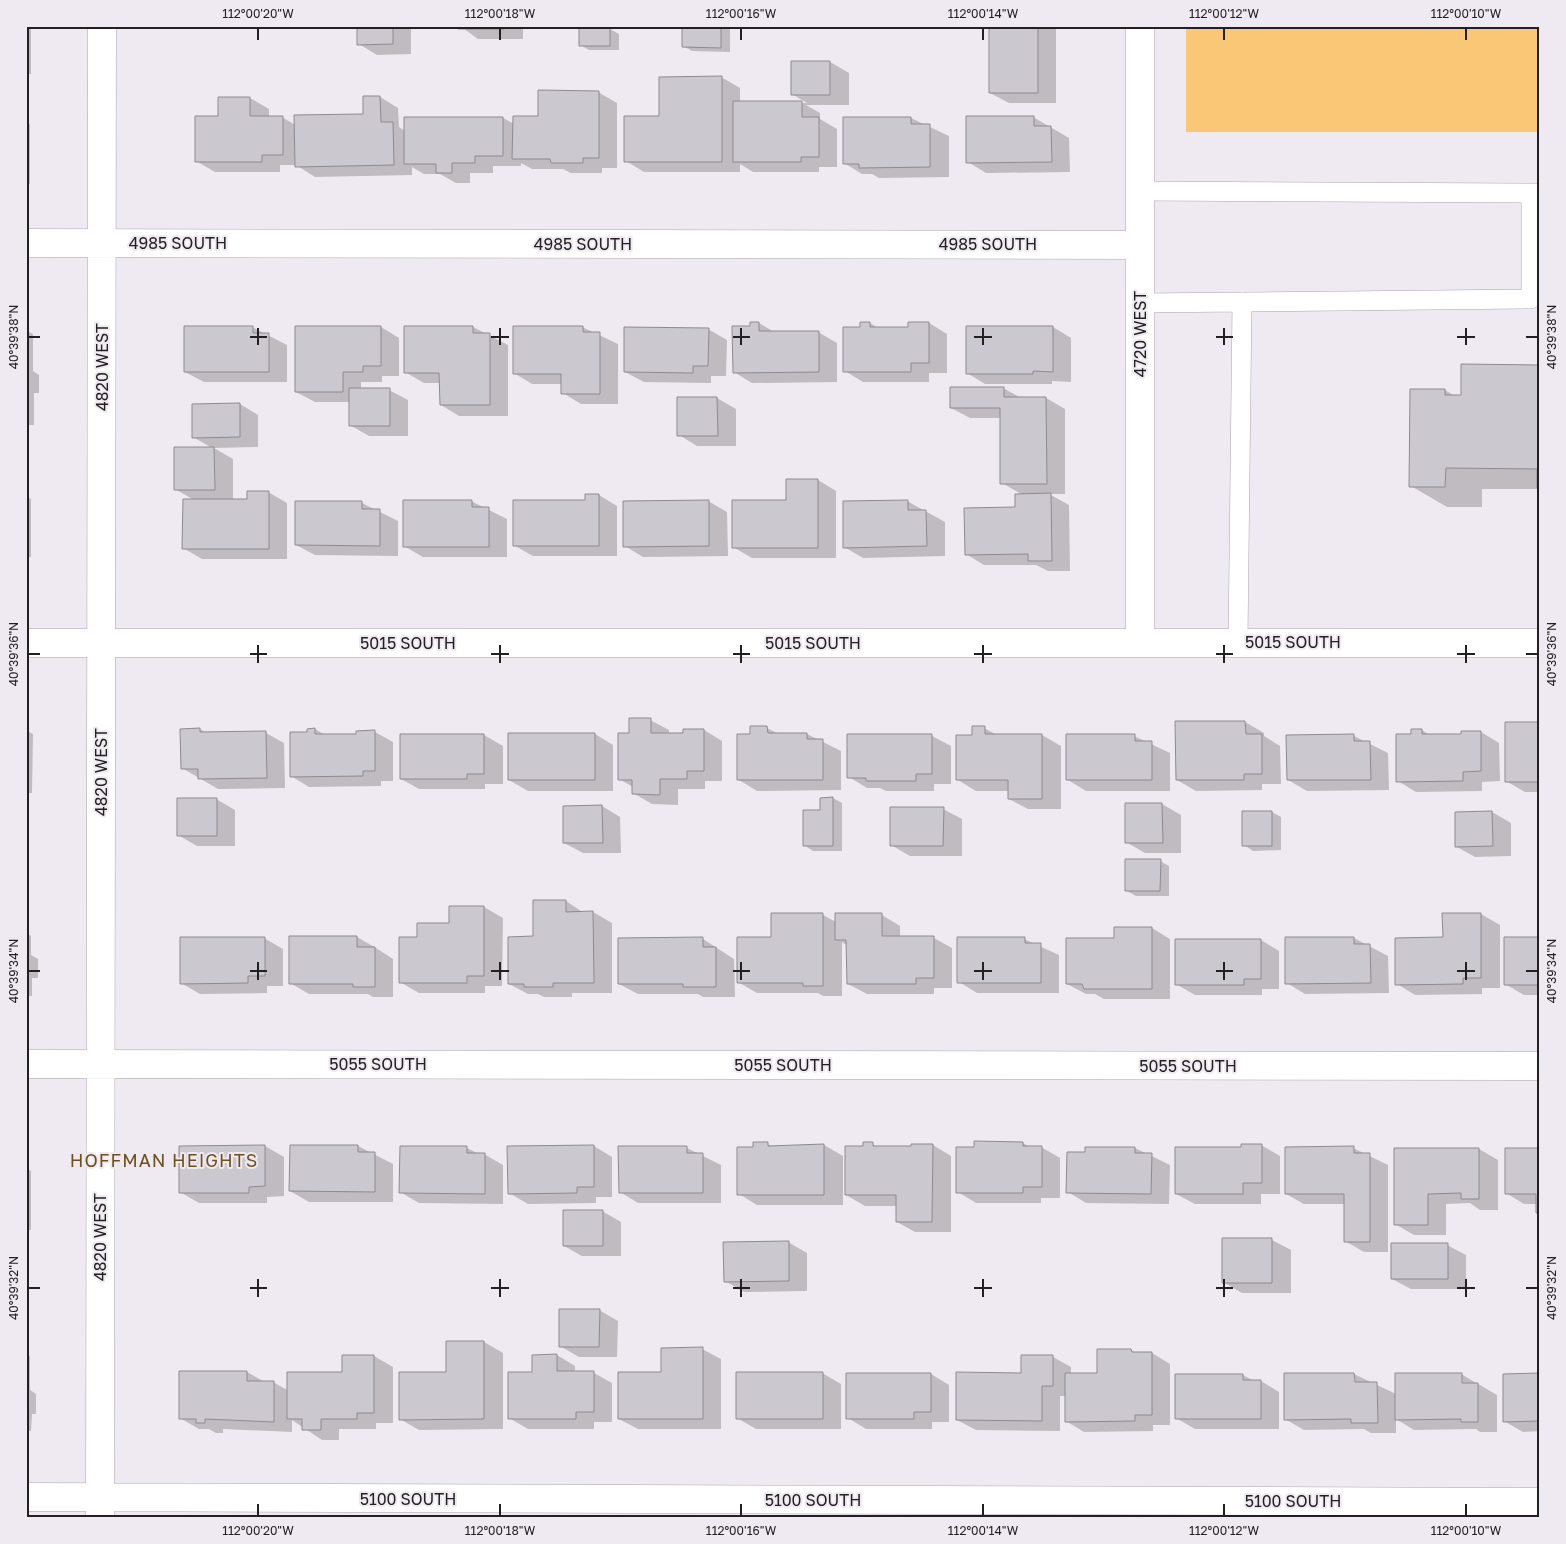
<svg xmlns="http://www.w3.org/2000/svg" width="1566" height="1544" viewBox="0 0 1566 1544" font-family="'Golos Text',sans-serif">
<rect width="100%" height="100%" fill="#efeaf1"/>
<path fill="#f9c776" d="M1186 26H1540V132H1186Z"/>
<path fill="#0003" d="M26 26H31V74H26Z
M358 26H411V54L377 55 359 44Z
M460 26H523V39H478Z
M683 26H730V52L692 51 683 46Z
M990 26H1056V103H1009L990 93Z
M580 29H610L619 34V50H589L580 45Z
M830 62 849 73V105H806L820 113V119L837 129V167H819V172H753L740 164V172H644L626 161 660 117 721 77 740 88V102L807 103 792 94V63Z
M598 92 617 103V168H602V173H571L563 169H532L521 163V166H493V173H470V183H456L440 174H424L412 167V175L315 177 296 165H280V172H215L196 161 220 117V98H250L269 109V117H282L295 125 365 115 380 97 398 108 399 127 405 131 503 118 514 124 539 117Z
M1033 117 1069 138 1070 172 986 173 968 162Z
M911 118 949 136V177L879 178 872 174H862L844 163Z
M26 122 30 124V184H26Z
M751 323H759L774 332H818L837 343V382L752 383 734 372Z
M870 323 878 328H909L929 323 947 334V373H929V382H863L845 371 861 329Z
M252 327 287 345V382H204L185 372Z
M381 327 399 338V376H382V382H361V390H389L408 400V436H369L350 425V402H315L296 392Z
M473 327 508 345V416H459L441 405 440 383H424L405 372Z
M582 327 618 344V404H581L563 393V384H532L514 373Z
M1053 327 1071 338V382L1052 381V384H985L967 373Z
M708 329 727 340 726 376H711V383L644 382 625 372Z
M26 330 33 334V371L39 375V393H34V425H26Z
M1540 366V489H1482V507H1447L1411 486 1445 390 1455 396H1462Z
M1003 388 1021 398H1046L1065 409V494H1049L1069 505 1070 571H1048L1036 565H984L966 554 1016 508 1023 495 1002 483 1001 418H970L951 408Z
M717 398 736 409V446H697L679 435Z
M240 404 258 415V447L214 448 233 459V500H249L268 492 287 503V559H202L183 548 194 500 175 489 212 448 193 437Z
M818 480 836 491V558H752L733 547 788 501Z
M599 495 617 506V556H533L515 546Z
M26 496 31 499V557H26Z
M471 501 507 519V557H423L404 546Z
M708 501 727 512 728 556 643 557 625 546Z
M907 501 945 522V556L863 558 844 547Z
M362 503 398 521V556L315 555 296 545Z
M650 720 669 730V734L704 730 722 741V781H705V789H678V805L652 804 633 793V787L619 779 630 734Z
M1177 722H1245L1264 733V736L1280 746 1281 784H1262V790L1196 791 1177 780Z
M1538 724 1540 725V792H1525L1506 781Z
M767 728 779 734H807L841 751V790L757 791 739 780 751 736Z
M984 728 997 735H1042L1061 746V809H1028L1009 799V791H976L958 780 974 736Z
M200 729 207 733H266L284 743 285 788 218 789 182 768Z
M315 729 325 735H357L375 732 393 742V781H381V786L309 787 291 776 308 733Z
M26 730 33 734 32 793H26Z
M1412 730H1422L1431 736H1462L1481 732 1499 743 1500 781 1482 782V791L1416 792 1398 781Z
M595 734 613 745V791H528L509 780Z
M484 735 503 746V784H485V789H419L401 779Z
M849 736H932L951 746V784H934V791H886L880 788H867L849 777Z
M1134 736 1170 753V791H1086L1068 780Z
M1354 736 1388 753 1389 790 1307 791 1288 780Z
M833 798 842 803V851H813L804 845 821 811Z
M216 799 235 810V846H197L178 835Z
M1162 804 1181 815V853H1145L1126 842V805Z
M602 806 620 817 621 853H583L564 843Z
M943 809 962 819V856H910L891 845Z
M1244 812H1272L1281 817V850L1253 851 1244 845Z
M1492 812 1511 823V856L1475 857 1457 847 1456 813Z
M1160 861 1169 866V896H1136L1127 891Z
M566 901 584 913 593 912 612 923V993H572V997H544L538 994H528L509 984 534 938Z
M484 907 503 918 502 986H485V993H419L400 982 419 939Z
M772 914 823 915 836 922 882 915 900 926V938H934L952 948V988H934V994H867L848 984V946L842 942V996H823L818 993H757L738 982 772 939Z
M1444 914H1481L1500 925V988H1482V994L1415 995 1397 984 1444 939Z
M1152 928 1170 939V999H1104L1095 994H1086L1067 984Z
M26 933 31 936V955L38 959V978H32V996H26Z
M290 937H357L376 948 393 959V997H373L368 994H309L290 983Z
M264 938 283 949V986H267V993L200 994 181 983Z
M1354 938 1388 956 1389 993 1305 994 1287 983Z
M1540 938V995H1524L1505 984Z
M703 939 734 959 735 997H703L698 994H638L619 984Z
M1024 939 1059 955V993H977L959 982Z
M1261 940 1279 951V989H1262V995H1195L1176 984Z
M1023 1143 1030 1147H1041L1060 1158V1198H1041V1203H976L958 1192 975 1148Z
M767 1144 774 1147 824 1145 843 1156V1205H757L739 1194 755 1148Z
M872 1144 879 1148H912L933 1145 951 1156V1232H915L897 1222V1206H865L846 1195 865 1148Z
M1261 1145 1280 1156V1194H1261V1204H1195L1176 1194Z
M265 1146 284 1157V1196L267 1197V1203H199L180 1192Z
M358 1146 393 1164V1202H309L290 1191Z
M594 1146 612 1157V1197H596V1203L528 1204 509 1193Z
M401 1147 467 1148 479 1154H484L503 1165V1204L419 1203 400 1192Z
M687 1148 721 1165V1203H638L620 1192Z
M1135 1148 1170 1165 1169 1204 1086 1203 1068 1192Z
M1353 1148 1388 1165V1252H1364L1345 1241V1204H1304L1286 1194Z
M1395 1149H1479L1498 1160V1210H1480L1470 1203 1446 1204V1235H1414L1395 1224Z
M1540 1150V1213L1537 1212V1204H1524L1506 1193Z
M26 1168 31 1171V1230H26Z
M602 1211 621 1222V1256H582L564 1246Z
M1224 1239 1272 1240 1291 1250V1293H1242L1223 1282Z
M788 1242 807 1253V1291L744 1292 725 1281Z
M1447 1245 1466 1255V1289H1411L1392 1279Z
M599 1310 618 1321 617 1357H579L560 1346Z
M484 1342 503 1353V1429L419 1430 400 1419 447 1373Z
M702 1349 721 1359V1429H638L619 1419 662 1374Z
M1131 1350 1136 1353H1152L1170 1364V1425H1153V1431L1084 1432 1066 1421V1396H1060V1431L976 1430 957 1420 1022 1374 1053 1357 1071 1367V1374H1098Z
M26 1354 30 1356V1390L36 1394V1414H32L31 1431H26Z
M557 1355 575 1366V1373H594L612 1383V1422H594V1429H528L509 1418 533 1374Z
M343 1356H374L393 1367V1423H376V1429H339V1440H322L292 1420V1432L223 1429V1433H216L209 1429H199L180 1418V1372H247L265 1382H273L289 1391 343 1373Z
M822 1373 841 1384V1429H756L737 1418Z
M931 1374 949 1385V1422H932V1429H866L848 1418Z
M1354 1374 1396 1394 1461 1374 1497 1395V1432H1480L1476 1429 1414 1430 1396 1419V1433H1371L1364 1429 1304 1430 1285 1419Z
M1243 1375 1254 1381H1261L1279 1392V1429H1195L1176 1418Z
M1540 1375V1431L1523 1432 1504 1421Z"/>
<path fill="#ccc8cf" stroke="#8f8a91" d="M357 26H393V44L357 45Z
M458 26H504V29H458Z
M682 26H721V48L682 47Z
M989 26H1038V93H989Z
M579 28H610V46H579Z
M791 61H830V95H791Z
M722 76V162H624V116H659V77Z
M538 90 599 91V158H583V163H551L550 159H512L513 116H538Z
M363 96H380L381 122H393L394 165 295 167 294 115 363 114Z
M218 97H250V116H283V155H262V162H195V116H218Z
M733 101H802V117H819V157H801V162H733Z
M966 116H1034V126H1051L1052 162 966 163Z
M404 117H503V156H475V163H452V173H436V164H404Z
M843 117H911V124H930V167L859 168V164H843Z
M750 322H759V331H819V372L733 373 732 326H750Z
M860 322H870V327H908V322H929V363H911V372H843V327H860Z
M184 326H253V333H269V372H184Z
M295 326H381V366H363V372H343V392H295Z
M404 326H473V333H490V405H440L439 373H404Z
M513 326H583V332H600V394H561V374H513Z
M966 326H1053V372L1033 371V374H966Z
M624 327 709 328 708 366H693V373L624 372Z
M1461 364 1540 365V488H1537V469L1446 468 1445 487H1409L1410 389H1445V395H1461Z
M950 387H1004V397H1046L1047 484H1000V408H950Z
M349 388H390V426H349Z
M677 397H717L718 436H677Z
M240 403V437L192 438V404Z
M174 447H214L215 490H174Z
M786 479H818V548H732V500H786Z
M247 491H269V549H182L183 499H247Z
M1051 493 1052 561H1028V554L965 555 964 508 1015 507V494Z
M585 494H599V546H513V500H585Z
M403 500H472V507H489V547H403Z
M709 500V546L623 547V501Z
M908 500V510H926L927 546 843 548V501Z
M295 501H362V509H380V546L295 545Z
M629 718H651V733H683V729H704V771H687V779H660V795L632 794V780H618V733H629Z
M1175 721H1245L1246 734H1262V774H1244V780H1176Z
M1505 722H1538L1540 782H1505Z
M750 726H767L768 733H807V739H823V780H737V734H750Z
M972 726H985V734H1042V799H1008V780H956V735H972Z
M200 728V732L266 731 267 778 198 779V769H181L180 729Z
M315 728V734H356V731L375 730V771H363V776L290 777V732H307V729Z
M1411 729H1422V734H1461V731H1481V771L1463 772V781L1396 782V734H1411Z
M508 733H595V780H508Z
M400 734H484V774H467V779H400Z
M847 734H932V774H916V781H866V778H847Z
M1066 734H1135V741H1152V780H1066Z
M1354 734V741H1370L1371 780H1287L1286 735Z
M833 797V846H803V810H820V798Z
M177 798H217V836H177Z
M1125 803H1162L1163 843H1125Z
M602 805 603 843H563V806Z
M890 807H944L943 846H890Z
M1242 811H1272V846H1242Z
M1492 811 1493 846 1455 847V812Z
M1125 859H1161L1160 891H1125Z
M533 900H566V912L593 911 594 983H553V987H524V984H508V937L533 936Z
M449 906H484V976H467V983H399V937H417V923H449Z
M771 913H823V986H803V983H737V937H771Z
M835 913H882V936H934V978H916V984H847L846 940H835Z
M1442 913H1481V978H1463V984L1395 985V938L1443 937Z
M1114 927H1152V989H1084L1082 984H1066V938H1114Z
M289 936H357V947H375V987H353V984H289Z
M180 937H265V976H248V983L180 984Z
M703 937V947H716V987H683V984H618V938Z
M957 937H1025V943H1041V983H957Z
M1285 937H1354V944H1370L1371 983 1285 984Z
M1504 937H1540V985H1504Z
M1175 939H1261V979H1244V985H1175Z
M974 1141 1023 1142V1146H1042V1187H1023V1193H956V1147H974Z
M753 1142H768V1146L824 1144V1195H737V1147H753Z
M863 1142H873V1146H911V1144H933L932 1222H896V1195H845V1146H863Z
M1241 1144H1262V1183H1243V1194H1175V1147H1241Z
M265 1145V1186L249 1187V1193H179V1146Z
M290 1145H358V1152H375V1192L289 1191Z
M594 1145V1187H577V1193L508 1194 507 1146Z
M400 1146H467V1153H485V1194L399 1193Z
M618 1146H687V1153H703V1193H619Z
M1354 1146V1153H1370V1242H1344V1194H1285V1147Z
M1085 1147H1135V1153H1152L1151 1194 1066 1193 1067 1152H1085Z
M1394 1148H1479V1199H1461V1193L1428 1194V1225H1394Z
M1505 1148H1540V1213H1536V1194H1505Z
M563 1210H603V1246H563Z
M1222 1238H1272V1283H1222Z
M789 1241V1281L724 1282 723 1242Z
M1391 1243H1448V1279H1391Z
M559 1309H600L599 1347H559Z
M446 1341H484V1419L399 1420V1372H446Z
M703 1347V1419H618V1372H661V1348Z
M1097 1349H1131L1132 1352H1152V1415H1135V1421L1065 1422V1373H1097Z
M557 1354V1371H594V1412H576V1419H508V1372H532V1355Z
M342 1355H374V1413H357V1419H321V1430H302V1419H287V1372H342Z
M1021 1355H1053V1386H1042V1421L956 1420V1372L1021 1373Z
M179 1371H247V1381H274V1422L205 1419V1423H196V1419H179Z
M736 1372H823V1419H736Z
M846 1373H931V1412H914V1419H846Z
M1284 1373H1354L1355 1382H1377L1378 1423H1351V1419L1284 1420Z
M1395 1373H1462V1383H1478V1422H1461V1419L1395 1420Z
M1540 1373V1421L1503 1422V1374Z
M1175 1374H1243V1380H1261V1419H1175Z"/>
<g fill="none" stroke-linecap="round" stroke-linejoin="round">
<defs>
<path id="lane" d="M1140 191 1531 193
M1140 303 1531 299V193H1540
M1238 642 1242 302"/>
<path id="street" d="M26 243 1140 245
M1140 642V26
M26 643H1540
M26 1064 1540 1066
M26 1497 1540 1502
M100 1518 102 26"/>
</defs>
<use href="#lane" stroke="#aaa5ac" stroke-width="20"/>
<use href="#street" stroke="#aaa5ac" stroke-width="29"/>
<use href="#lane" stroke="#fff" stroke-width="19"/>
<use href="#street" stroke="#fff" stroke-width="28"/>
</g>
<path fill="none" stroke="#222023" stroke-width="2" d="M258 28V40M500 28V40M741 28V40M983 28V40M1224 28V40M1466 28V40M258 328V345M500 328V345M741 328V345M983 328V345M1224 328V345M1466 328V345M28 337H40M250 337H267M491 337H509M733 337H750M974 337H992M1216 337H1233M1457 337H1475M1526 337H1538M258 645V663M500 645V663M741 645V663M983 645V663M1224 645V663M1466 645V663M28 654H40M250 654H267M491 654H509M733 654H750M974 654H992M1216 654H1233M1457 654H1475M1526 654H1538M258 962V980M500 962V980M741 962V980M983 962V980M1224 962V980M1466 962V980M28 971H40M250 971H267M491 971H509M733 971H750M974 971H992M1216 971H1233M1457 971H1475M1526 971H1538M258 1279V1297M500 1279V1297M741 1279V1297M983 1279V1297M1224 1279V1297M1466 1279V1297M28 1288H40M250 1288H267M491 1288H509M733 1288H750M974 1288H992M1216 1288H1233M1457 1288H1475M1526 1288H1538M258 1504V1516M500 1504V1516M741 1504V1516M983 1504V1516M1224 1504V1516M1466 1504V1516"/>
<g text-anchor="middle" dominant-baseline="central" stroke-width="4" stroke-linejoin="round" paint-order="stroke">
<g font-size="16" fill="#222023" stroke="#efeaf1">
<text x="178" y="243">4985 SOUTH</text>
<text x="583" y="244">4985 SOUTH</text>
<text x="988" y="244">4985 SOUTH</text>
<text transform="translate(1140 334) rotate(-90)">4720 WEST</text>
<text transform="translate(102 367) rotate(-90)">4820 WEST</text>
<text x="1293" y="642">5015 SOUTH</text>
<text x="408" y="643">5015 SOUTH</text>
<text x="813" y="643">5015 SOUTH</text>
<text transform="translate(101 772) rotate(-90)">4820 WEST</text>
<text x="378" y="1064">5055 SOUTH</text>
<text x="783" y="1065">5055 SOUTH</text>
<text x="1188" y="1066">5055 SOUTH</text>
<text transform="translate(100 1237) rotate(-90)">4820 WEST</text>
<text x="408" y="1499">5100 SOUTH</text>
<text x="813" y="1500">5100 SOUTH</text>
<text x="1293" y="1501">5100 SOUTH</text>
</g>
<g font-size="18" letter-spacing="1" fill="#6e501a" stroke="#efeaf1">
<text x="164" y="1160">HOFFMAN HEIGHTS</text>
</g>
</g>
<rect width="1566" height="1544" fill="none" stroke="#efeaf1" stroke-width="55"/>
<rect x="28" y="28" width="1510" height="1488" fill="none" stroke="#222023" stroke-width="2"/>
<g font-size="12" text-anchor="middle" fill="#222023">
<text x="258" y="18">112°00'20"W</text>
<text x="500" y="18">112°00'18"W</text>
<text x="741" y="18">112°00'16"W</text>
<text x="983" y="18">112°00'14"W</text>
<text x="1224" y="18">112°00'12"W</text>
<text x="1466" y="18">112°00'10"W</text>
<text transform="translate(14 337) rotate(-90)" y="4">40°39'38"N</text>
<text transform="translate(1552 337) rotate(-90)" y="4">40°39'38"N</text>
<text transform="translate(14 654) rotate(-90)" y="4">40°39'36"N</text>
<text transform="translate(1552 654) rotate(-90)" y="4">40°39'36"N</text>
<text transform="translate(14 971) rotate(-90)" y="4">40°39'34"N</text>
<text transform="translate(1552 971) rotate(-90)" y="4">40°39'34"N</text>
<text transform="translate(14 1288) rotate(-90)" y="4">40°39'32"N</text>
<text transform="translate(1552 1288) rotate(-90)" y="4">40°39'32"N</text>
<text x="258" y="1535">112°00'20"W</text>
<text x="500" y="1535">112°00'18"W</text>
<text x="741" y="1535">112°00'16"W</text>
<text x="983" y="1535">112°00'14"W</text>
<text x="1224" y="1535">112°00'12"W</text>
<text x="1466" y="1535">112°00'10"W</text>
</g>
</svg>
